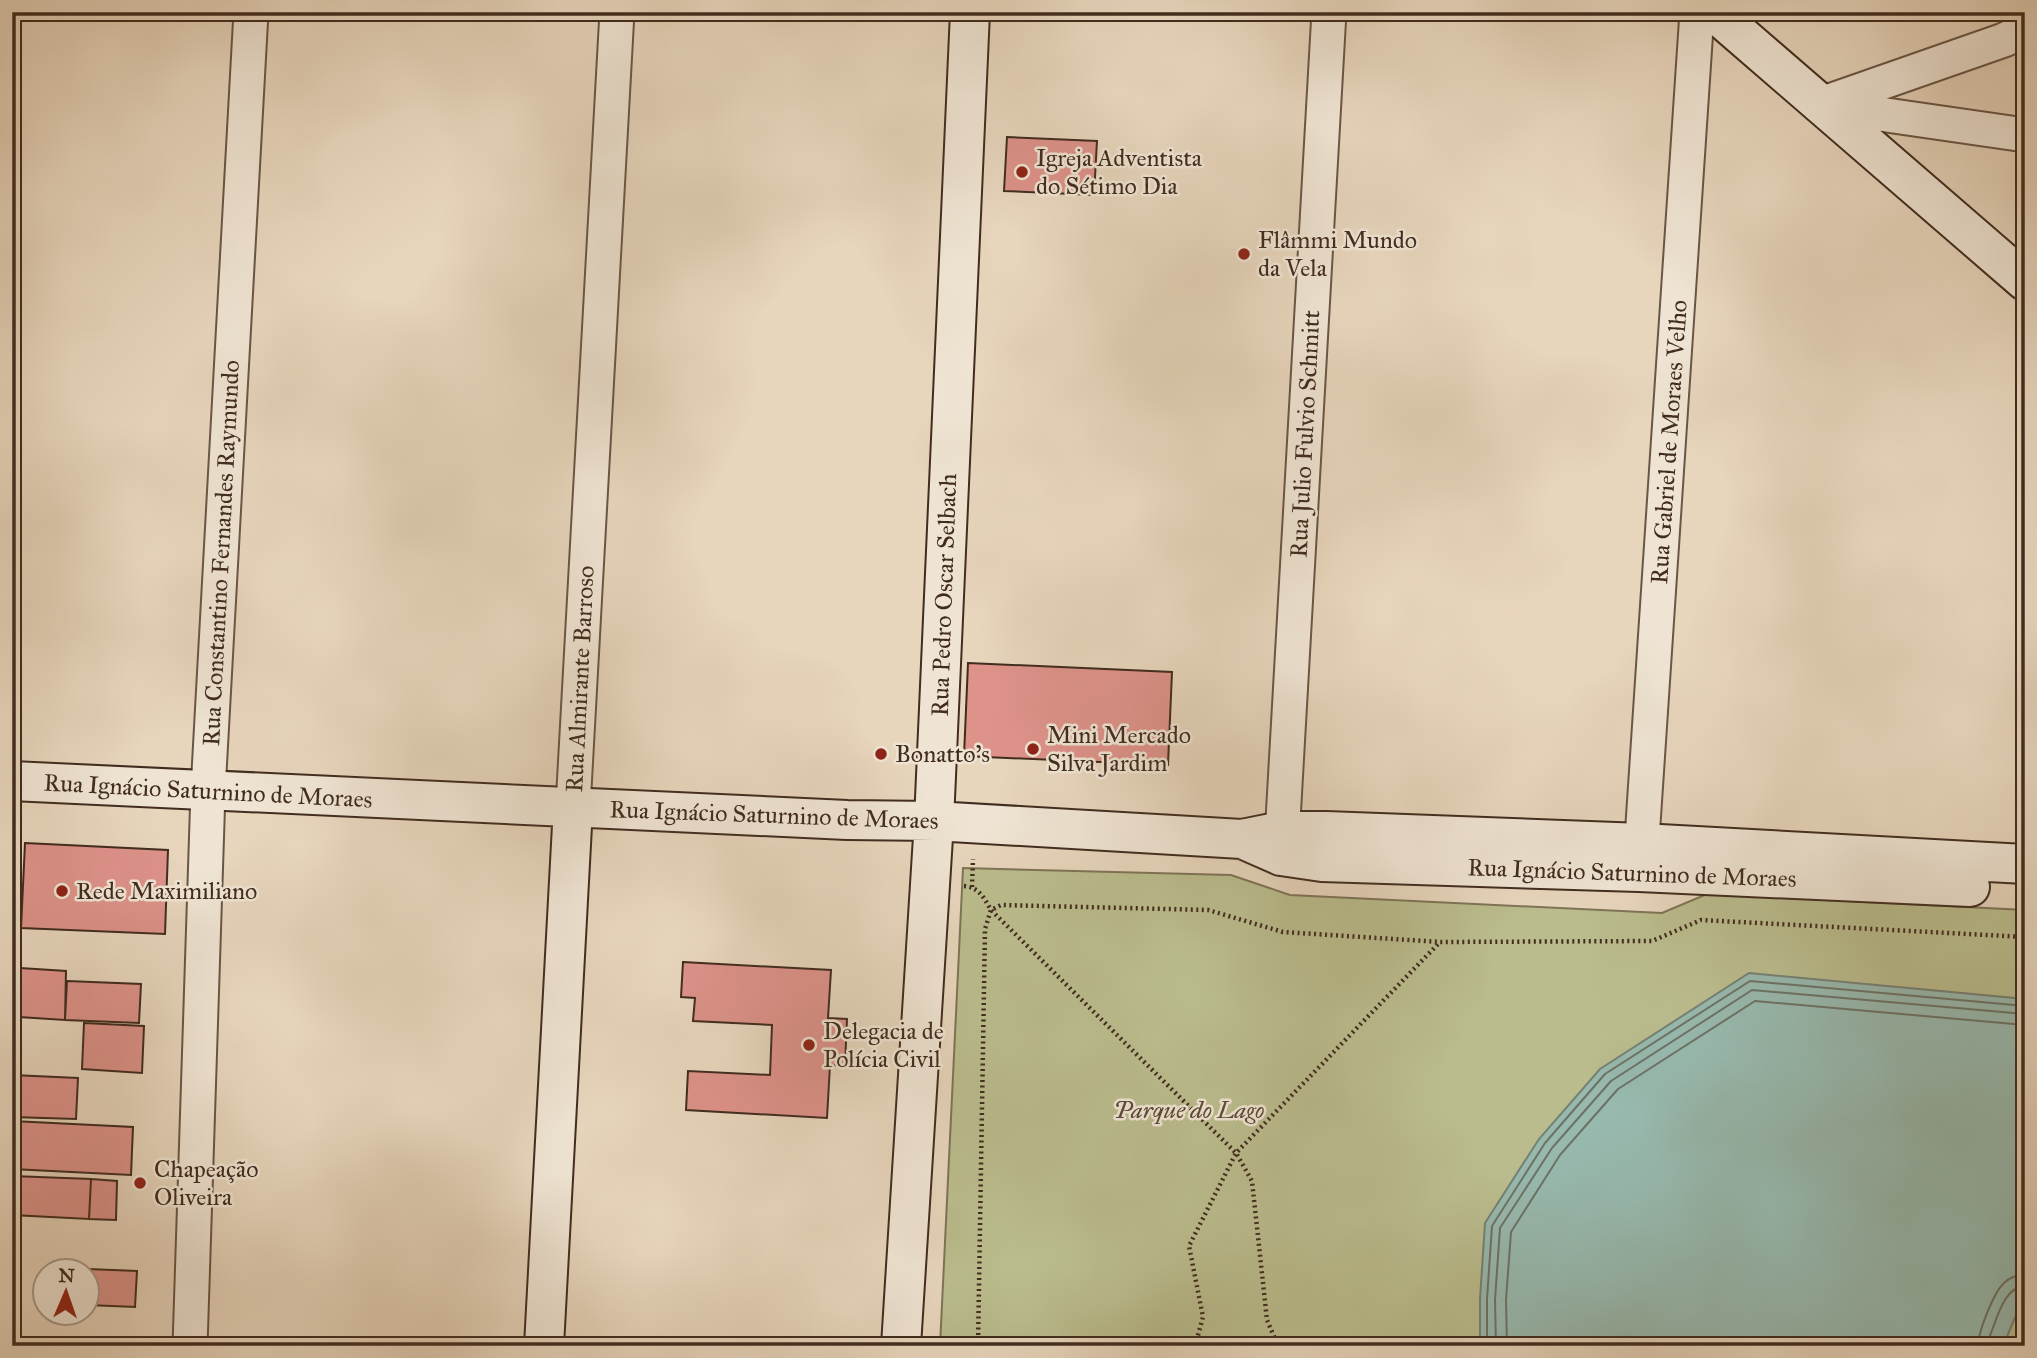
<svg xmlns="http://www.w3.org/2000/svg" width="2037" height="1358" viewBox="0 0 2037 1358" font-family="'IM FELL Great Primer',serif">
<rect width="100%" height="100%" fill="#e7d5bc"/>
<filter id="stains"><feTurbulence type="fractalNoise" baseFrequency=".00286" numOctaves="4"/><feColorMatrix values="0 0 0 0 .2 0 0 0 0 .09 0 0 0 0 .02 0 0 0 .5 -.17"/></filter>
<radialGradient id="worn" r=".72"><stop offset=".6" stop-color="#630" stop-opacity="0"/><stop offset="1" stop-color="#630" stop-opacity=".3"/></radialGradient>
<path fill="#babc8d" stroke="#7e7456" stroke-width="2" d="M963 868 1231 875 1290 895 1662 913 1707 894 2025 910V1346H940Z"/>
<path fill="#97b9ae" stroke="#758175" stroke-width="2" d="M1749 973 2025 999V1294L2003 1346H1480V1299L1485 1223 1539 1139 1600 1069Z"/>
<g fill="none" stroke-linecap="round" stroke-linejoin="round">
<path stroke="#6c7266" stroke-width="2" d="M1487 1346V1299L1492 1226 1545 1143 1605 1074 1750 981 2025 1006
M1496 1346 1495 1300 1500 1228 1552 1148 1611 1081 1752 990 2025 1014
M1507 1346 1506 1300 1511 1232 1560 1155 1618 1089 1755 1001 2025 1025
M1978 1346C1978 1332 1994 1292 2004 1283 2010 1277 2017 1275 2025 1275
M1988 1346 1989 1338C1997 1320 2003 1287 2025 1286"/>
</g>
<path fill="#dd928a" stroke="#412c1f" stroke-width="2" d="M1007 137 1097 141 1094 195 1004 191Z
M968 663 1172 672 1168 765 964 756Z
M25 843 168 850 165 934 21 928Z
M683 962 831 970 828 1018 847 1019 845 1066 830 1065 827 1118 686 1110 688 1071 770 1075 772 1025 693 1021 695 998 681 997Z
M20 968 66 971 65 1020 19 1017Z
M67 981 141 984 139 1023 65 1020Z
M12 1021H17L15 1065H12Z
M84 1023 144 1026 142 1073 82 1069Z
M12 1075 78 1078 76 1119 12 1117Z
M12 1121 133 1127 131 1175 12 1169Z
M12 1176 91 1179 89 1219 12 1215Z
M91 1179 117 1181 116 1220 89 1219Z
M63 1268 137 1271 135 1307 88 1305V1270H63Z"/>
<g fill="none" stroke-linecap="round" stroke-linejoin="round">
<defs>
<path id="street" d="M1818 105 2004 40 2025 30
M1824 106 2025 135
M573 807 617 12
M1281 855 1329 12
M1640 869 1697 12
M190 1346 208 791 251 12"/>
<path id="secondary" d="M1714 12 2025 281
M12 781 847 820 934 821 1242 839 1282 831H1326L1642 843 2025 864
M1247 841 1281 856 1322 862 1639 872 1970 887
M544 1346 573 807
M901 1346 934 821 970 12"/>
</defs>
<use href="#street" stroke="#6a5646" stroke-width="37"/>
<use href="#secondary" stroke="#412c1f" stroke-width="42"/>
<path stroke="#412c1f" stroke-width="4.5" stroke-dasharray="2 3.5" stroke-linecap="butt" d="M964 886C979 887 984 898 991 910L1236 1153 1252 1181 1267 1320 1278 1346
M972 887 973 859
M978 1346 985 929 991 910 1001 905 1208 910 1283 932 1441 942 1652 941 1701 920 2025 937
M1195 1346 1203 1317 1189 1246 1236 1153 1440 942"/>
<use href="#street" stroke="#efe4d3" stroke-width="33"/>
<use href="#secondary" stroke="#efe4d3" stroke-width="38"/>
</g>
<g fill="#8f2418" stroke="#efe4d3" stroke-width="2.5">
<circle cx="1022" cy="172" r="7"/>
<circle cx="1244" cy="254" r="7"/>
<circle cx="1033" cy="749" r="7"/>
<circle cx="881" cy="754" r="7"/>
<circle cx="62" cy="891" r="7"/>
<circle cx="809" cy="1045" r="7"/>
<circle cx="140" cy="1183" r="7"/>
</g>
<g text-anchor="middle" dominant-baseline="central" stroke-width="5" stroke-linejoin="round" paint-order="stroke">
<g font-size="24" fill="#412c1f" stroke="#efe4d3" text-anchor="start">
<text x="1036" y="158">Igreja Adventista<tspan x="1036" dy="28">do Sétimo Dia</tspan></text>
<text x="1258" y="240">Flâmmi Mundo<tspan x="1258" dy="28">da Vela</tspan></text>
<text x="1047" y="735">Mini Mercado<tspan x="1047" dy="28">Silva Jardim</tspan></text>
<text x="895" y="754">Bonatto's</text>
<text x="76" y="891">Rede Maximiliano</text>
<text x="823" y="1031">Delegacia de<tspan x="823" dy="28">Polícia Civil</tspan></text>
<text x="154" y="1169">Chapeação<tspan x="154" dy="28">Oliveira</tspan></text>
</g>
<g font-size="24" fill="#412c1f" stroke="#efe4d3">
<text transform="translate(1305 434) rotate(-87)">Rua Julio Fulvio Schmitt</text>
<text transform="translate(1669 442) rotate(-86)">Rua Gabriel de Moraes Velho</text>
<text transform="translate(221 553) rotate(-87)">Rua Constantino Fernandes Raymundo</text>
<text transform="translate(944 595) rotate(-88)">Rua Pedro Oscar Selbach</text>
<text transform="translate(580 679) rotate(-87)">Rua Almirante Barroso</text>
<text transform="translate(208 791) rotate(3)">Rua Ignácio Saturnino de Moraes</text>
<text transform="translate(774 815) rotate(2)">Rua Ignácio Saturnino de Moraes</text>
<text transform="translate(1632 873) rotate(2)">Rua Ignácio Saturnino de Moraes</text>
</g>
<g font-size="24" font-style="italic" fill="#594935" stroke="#efe4d3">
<text x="1189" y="1110">Parque do Lago</text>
</g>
</g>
<rect width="2037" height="1358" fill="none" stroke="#e7d5bc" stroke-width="42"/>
<rect x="14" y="14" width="2009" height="1330" fill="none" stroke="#412c1f" stroke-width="3.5"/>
<rect x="21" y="21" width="1995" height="1316" fill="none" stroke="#412c1f" stroke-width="2"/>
<g transform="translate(66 1292) rotate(2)"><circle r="33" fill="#efe4d3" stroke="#a99a8b" stroke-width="2"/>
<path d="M0-5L12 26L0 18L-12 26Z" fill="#8f2418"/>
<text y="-10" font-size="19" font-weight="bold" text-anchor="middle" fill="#412c1f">N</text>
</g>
<rect width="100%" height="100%" filter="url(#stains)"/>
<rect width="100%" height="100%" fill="url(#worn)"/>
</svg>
